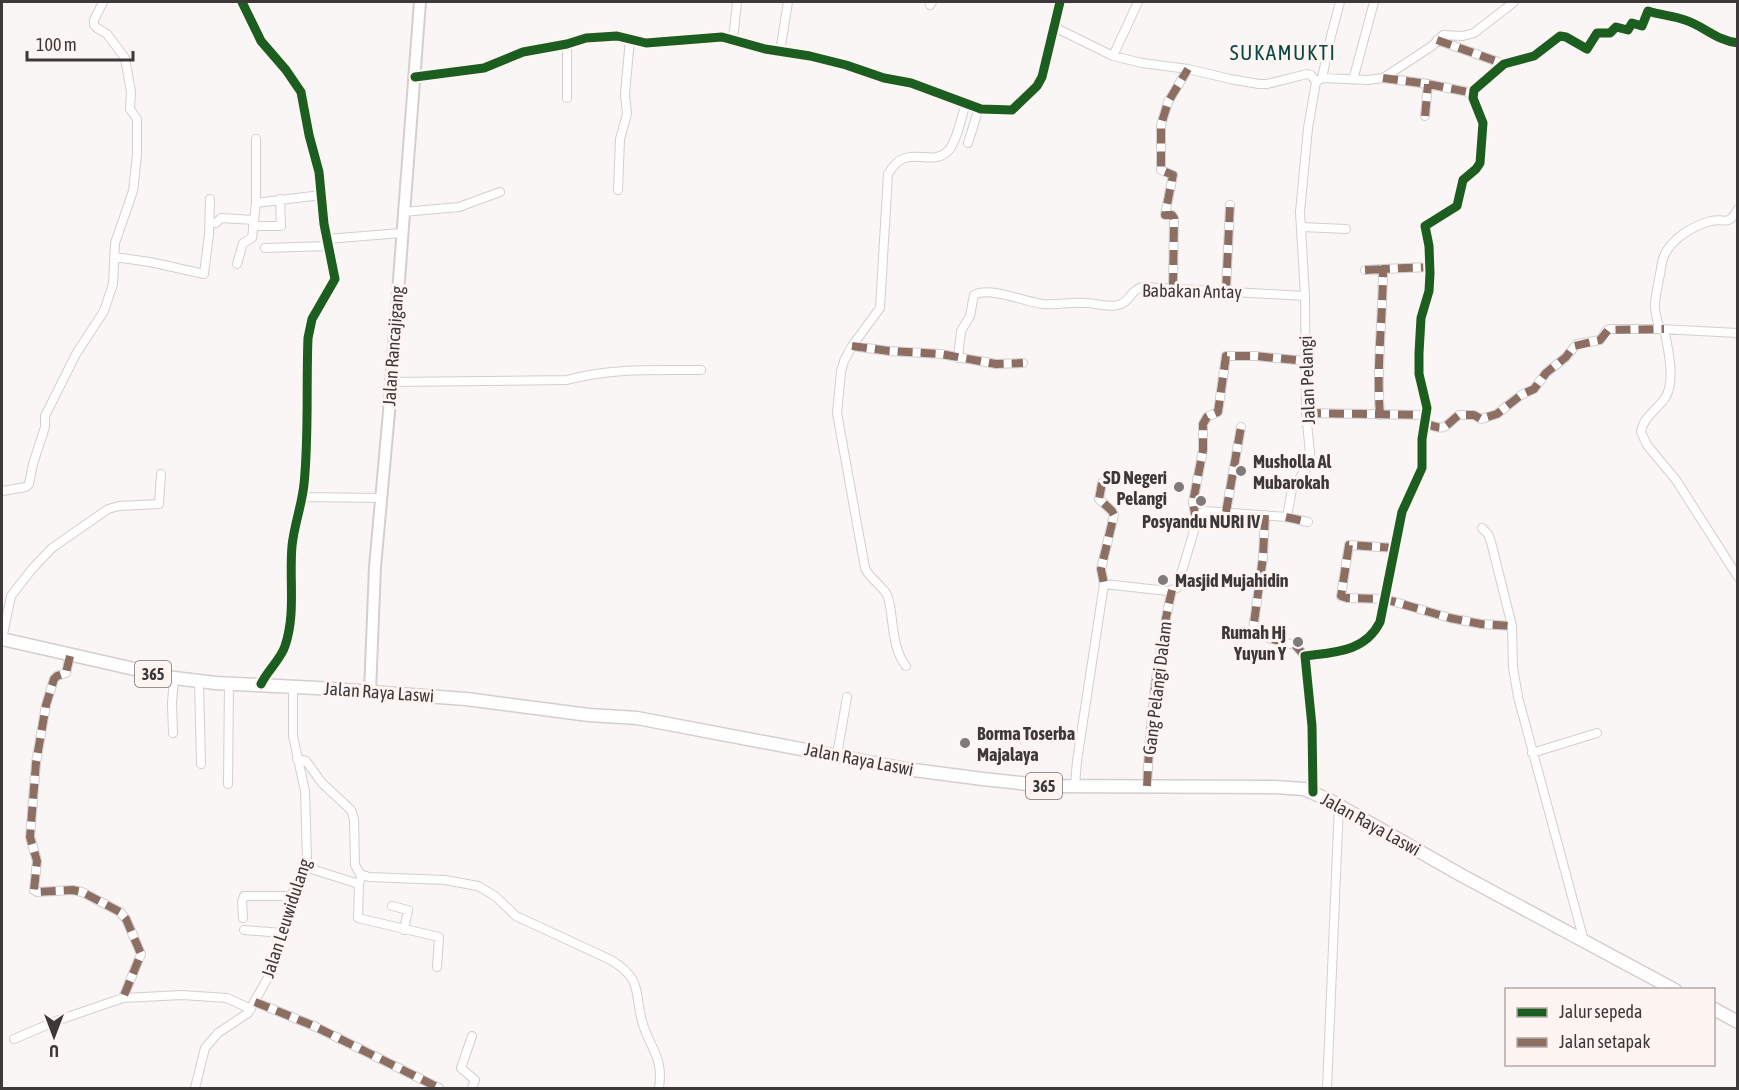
<svg xmlns="http://www.w3.org/2000/svg" width="1739" height="1090" viewBox="0 0 1739 1090" font-family="'Asap Condensed',sans-serif">
<rect width="100%" height="100%" fill="#fbf6f6"/>
<g fill="none" stroke-linecap="round" stroke-linejoin="round">
<defs>
<path id="street" d="M242 2 261 41 286 70 301 92 309 135 319 172 324 224 335 279 312 319 308 338C306 387 309 436 304 484 302 505 294 525 292 546 289 579 296 614 285 646 281 659 267 671 261 684
M930 5 932 2
M1054 27 1113 56 1142 63 1188 69 1230 79 1259 84H1267L1307 74 1311 75 1316 82 1322 78 1368 80 1383 78 1432 46 1443 35 1463 36 1474 33 1514 2
M733 40 737 2
M1437 40 1504 64
M567 44V98
M780 52 788 2
M1113 56 1138 2
M415 77 484 68 523 52 567 44 586 38 617 36 646 43 722 37 765 49 810 56 846 65 884 78 911 83 981 109 1012 110 1037 86 1042 77 1060 2
M1322 78 1331 36 1340 2
M1383 78 1428 84 1473 93
M1353 80 1374 2
M1425 116 1428 84
M968 143 979 108
M618 190 620 139 627 114 625 94 630 39
M256 203V139
M403 212 459 207 500 192
M210 223H216L221 218 254 220
M253 226H281L280 199
M1302 227 1346 229
M327 239 401 233
M265 248 329 246
M115 257 150 262 204 274 209 234 210 199
M237 264 243 243 252 238 256 203 321 195
M1365 270 1383 269
M1173 288 1174 218 1172 215H1165L1173 175 1161 170V125L1168 102 1188 69
M1226 291 1230 205
M1660 329C1652 306 1655 302 1659 279 1661 272 1661 263 1664 256 1671 239 1694 225 1711 221 1726 218 1728 227 1738 209
M1664 329C1668 347 1676 382 1665 398 1657 410 1643 417 1641 432L1647 445 1676 480 1738 577
M852 346 889 351 941 354 996 364 1023 363
M958 358 961 331 970 316 974 295C990 286 1025 302 1043 304 1057 305 1071 302 1085 303 1095 303 1108 308 1118 305 1130 303 1131 288 1144 287L1305 296
M390 382 567 380C611 368 655 370 701 370
M1306 413 1427 415
M1380 415C1376 366 1383 318 1383 269L1430 267
M1425 423C1447 432 1443 427 1459 415H1474L1481 419 1497 414 1521 395 1534 389 1546 373 1566 357 1577 344 1600 340 1606 331 1610 329H1660L1738 333
M1102 483 1099 499 1112 511 1114 515 1101 569 1104 584
M2 491 26 487 29 484 33 464 45 427V416L76 354 104 311 113 284 115 243 133 191 137 155V119L130 109 131 92 125 58 107 34 97 28 94 25V20L103 2
M303 497 381 498
M1226 512 1241 427
M1265 515 1263 557 1253 630 1257 635 1295 645 1305 656
M1286 517 1308 522
M1196 521 1193 502 1203 450V424L1207 417 1218 412 1226 356H1255L1306 361
M1482 528 1488 534 1491 542 1512 626 1513 667 1518 697 1584 941
M1395 548 1349 545 1341 596 1347 598 1385 599 1450 618 1481 624 1512 626
M2 639 11 596 32 569 52 548 108 509 119 506 159 504 161 474
M70 656 66 673 57 676 54 679 46 705 36 763 30 837 37 861 34 890 37 892 73 890 82 892 120 912 126 919 141 954 123 998
M906 666C891 648 894 618 888 597 885 587 870 580 865 568L837 413 841 372 844 361 852 346 880 308 888 174C907 141 929 168 947 152 956 145 962 115 966 103
M199 681 201 764
M173 733 172 703 174 678
M1532 753 1597 733
M837 755 847 697
M297 759 306 761 322 783 351 810 354 819 355 865 360 874 369 877 445 880 478 886 495 896 516 916 611 960C643 980 634 991 642 1021 649 1048 664 1056 659 1088
M228 784 229 683
M1075 785 1077 761 1104 584 1168 591 1177 588 1199 514 1205 511 1287 517 1292 489 1306 469 1310 453 1306 413 1305 296 1300 212 1308 128 1316 82
M1147 786C1150 721 1157 654 1172 590
M1313 792 1312 726 1305 656C1335 652 1365 652 1380 622L1402 512 1422 468V439L1427 408 1419 374V353L1421 318 1429 291 1430 273 1429 246 1425 226 1457 206 1463 180 1476 169 1480 163 1483 123 1473 98 1474 90 1504 64 1534 56 1560 36 1566 37 1587 49 1597 33H1610L1616 27 1628 30 1632 23 1642 26 1648 11C1660 15 1674 16 1685 20 1704 26 1717 41 1738 43
M305 867 359 884
M362 875 359 883 358 918 439 937 437 967
M392 906 408 910 404 930
M243 918 242 902 244 896H291
M244 930 282 933
M255 1002 314 1026 439 1088
M472 1036 461 1068 475 1080 472 1088
M14 1039 56 1021 123 998 182 995 227 998 251 1009
M195 1088 205 1048 218 1033 248 1013 271 972 279 950 291 896 307 860 305 791 293 736V687
M1327 1088 1339 805"/>
<path id="secondary" d="M370 692 375 567 389 412 420 2"/>
<path id="primary" d="M2 639 174 678 216 683 317 688 466 699 589 715 637 718 906 769 983 779 1047 786 1275 787 1304 789 1331 801 1461 875 1675 990
M1714 1009 1738 1022"/>
</defs>
<use href="#street" stroke="#d3cfce" stroke-width="10"/>
<use href="#secondary" stroke="#d3cfce" stroke-width="14"/>
<use href="#primary" stroke="#d3cfce" stroke-width="15"/>
<use href="#street" stroke="#fefefe" stroke-width="8"/>
<use href="#secondary" stroke="#fefefe" stroke-width="10"/>
<use href="#primary" stroke="#fefefe" stroke-width="12"/>
<path stroke="#8d6e63" stroke-width="8" stroke-dasharray="15 8" stroke-linecap="butt" d="M1437 40 1504 64
M1383 78 1428 84 1473 93
M1425 116 1428 84
M1365 270 1383 269
M1173 288 1174 218 1172 215H1165L1173 175 1161 170V125L1168 102 1188 69
M1226 291 1230 205
M852 346 889 351 941 354 996 364 1023 363
M1306 413 1427 415
M1380 415C1376 366 1383 318 1383 269L1430 267
M1425 423C1447 432 1443 427 1459 415H1474L1481 419 1497 414 1521 395 1534 389 1546 373 1566 357 1574 346 1600 340 1608 330 1664 329
M1102 483 1099 499 1112 511 1114 515 1101 569 1104 584
M1226 512 1241 427
M1265 515 1263 557 1253 630 1257 635 1295 645 1305 656
M1286 517 1308 522
M1196 521 1193 502 1203 450V424L1207 417 1218 412 1226 356H1255L1306 361
M1395 548 1349 545 1341 596 1347 598 1385 599 1450 618 1481 624 1512 626
M70 656 66 673 57 676 54 679 46 705 36 763 30 837 37 861 34 890 37 892 73 890 82 892 120 912 126 919 141 954 123 998
M1147 786C1150 721 1157 654 1172 590
M255 1002 314 1026 439 1088"/>
<defs>
<path id="cycleway" d="M242 2 261 41 286 70 301 92 309 135 319 172 324 224 335 279 312 319 308 338C306 387 309 436 304 484 302 505 294 525 292 546 289 579 296 614 285 646 281 659 267 671 261 684
M415 77 484 68 523 52 567 44 586 38 617 36 646 43 722 37 765 49 810 56 846 65 884 78 911 83 981 109 1012 110 1037 86 1042 77 1060 2
M1313 792 1312 726 1305 656C1335 652 1365 652 1380 622L1402 512 1422 468V439L1427 408 1419 374V353L1421 318 1429 291 1430 273 1429 246 1425 226 1457 206 1463 180 1476 169 1480 163 1483 123 1473 98 1474 90 1504 64 1534 56 1560 36 1566 37 1587 49 1597 33H1610L1616 27 1628 30 1632 23 1642 26 1648 11C1660 15 1674 16 1685 20 1704 26 1717 41 1738 43"/>
</defs>
<use href="#cycleway" stroke="#fef5f3" stroke-width="13"/>
<use href="#cycleway" stroke="#1b5e20" stroke-width="9"/>
</g>
<g fill="#7f7b7a" stroke="#fef5f3" stroke-width="2">
<circle cx="1241" cy="471" r="6"/>
<circle cx="1179" cy="487" r="6"/>
<circle cx="1201" cy="501" r="6"/>
<circle cx="1163" cy="580" r="6"/>
<circle cx="1298" cy="642" r="6"/>
<circle cx="965" cy="743" r="6"/>
</g>
<g text-anchor="middle" dominant-baseline="central" stroke-width="6" stroke-linejoin="round" paint-order="stroke">
<g fill="#fef5f3" stroke="#767170" stroke-width="1.5">
<rect x="135" y="661" width="36" height="26" rx="4.5"/>
<rect x="1026" y="773" width="36" height="26" rx="4.5"/>
</g>
<g font-size="16" font-weight="bold" fill="#3c3938">
<text x="153" y="674">365</text>
<text x="1044" y="786">365</text>
</g>
<g font-size="18" fill="#3c3938" stroke="#fef5f3">
<text transform="translate(1192 291) rotate(1)">Babakan Antay</text>
<text transform="translate(393 346) rotate(-86)">Jalan Rancajigang</text>
<text transform="translate(1307 380) rotate(-92)">Jalan Pelangi</text>
<text transform="translate(1157 688) rotate(-83)">Gang Pelangi Dalam</text>
<text transform="translate(379 692) rotate(4)">Jalan Raya Laswi</text>
<text transform="translate(859 759) rotate(11)">Jalan Raya Laswi</text>
<text transform="translate(1371 824) rotate(29)">Jalan Raya Laswi</text>
<text transform="translate(286 918) rotate(-72)">Jalan Leuwidulang</text>
</g>
<g font-size="18" font-weight="bold" fill="#3c3938" stroke="#fef5f3" text-anchor="start">
<text x="1253" y="461">Musholla Al<tspan x="1253" dy="21">Mubarokah</tspan></text>
<text x="1167" y="477" text-anchor="end">SD Negeri<tspan x="1167" dy="21">Pelangi</tspan></text>
<text x="1201" y="521" text-anchor="middle">Posyandu NURI IV</text>
<text x="1175" y="580">Masjid Mujahidin</text>
<text x="1286" y="632" text-anchor="end">Rumah Hj<tspan x="1286" dy="21">Yuyun Y</tspan></text>
<text x="977" y="733">Borma Toserba<tspan x="977" dy="21">Majalaya</tspan></text>
</g>
<g font-size="21" letter-spacing="1.5" fill="#074844" stroke="#fef5f3">
<text x="1283" y="52">SUKAMUKTI</text>
</g>
</g>
<rect width="1739" height="1090" fill="none" stroke="#3c3938" stroke-width="6"/>
<rect x="1505" y="988" width="210" height="78" fill="#fef5f3" stroke="#b0aaa8" stroke-width="1.5"/>
<rect x="1517" y="1008" width="30" height="9" fill="#1b5e20" stroke="#b0aaa8" stroke-width="1.5"/>
<text x="1559" y="1018" font-size="18" fill="#3c3938">Jalur sepeda</text>
<rect x="1517" y="1038" width="30" height="9" fill="#8d6e63" stroke="#b0aaa8" stroke-width="1.5"/>
<text x="1559" y="1048" font-size="18" fill="#3c3938">Jalan setapak</text>
<g transform="translate(54 1036) rotate(180)" stroke="#fef5f3" stroke-width="4.5" paint-order="stroke">
<path d="M0-4.5L10 22L0 15L-10 22Z" fill="#3c3938"/>
<text y="-9" font-size="16" font-weight="bold" text-anchor="middle" fill="#3c3938">U</text>
</g>
<path d="M27 51v9h106v-9" fill="none" stroke="#3c3938" stroke-width="3"/>
<text x="36" y="51" font-size="18" fill="#3c3938" stroke="#fef5f3" stroke-width="4.5" paint-order="stroke">100 m</text>
</svg>
